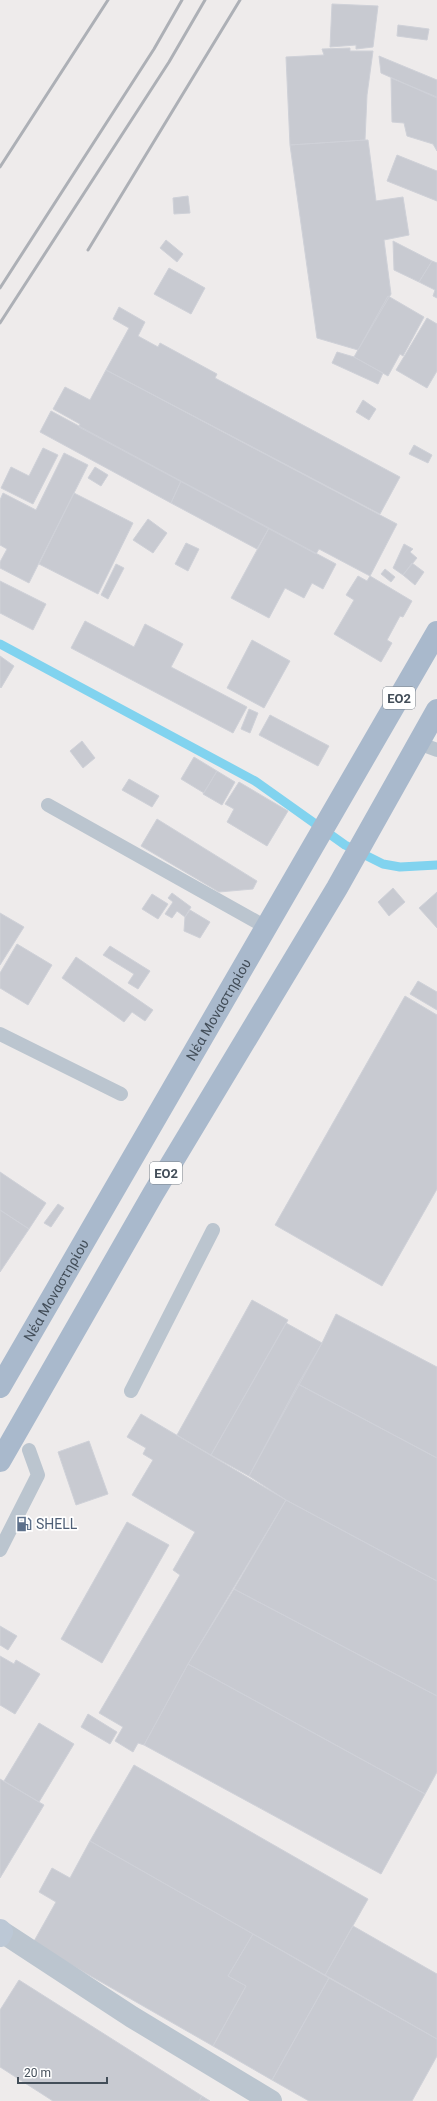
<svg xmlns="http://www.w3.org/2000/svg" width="437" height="2101" viewBox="0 0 437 2101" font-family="Roboto,sans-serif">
<rect width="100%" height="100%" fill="#eeebeb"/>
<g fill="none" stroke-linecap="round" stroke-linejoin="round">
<path stroke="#81d3ef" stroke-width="9" d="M0 644 255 781 345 845 383 864 400 867 437 865"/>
</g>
<path fill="#c8cad1" stroke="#cfd1d8" d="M332 4 378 6 373 47 356 49V45L330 47Z
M398 25 429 29 427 40 397 36Z
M350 48V51H373L367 95 365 140 290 145 286 57 324 55 322 49Z
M379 56 437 80V98L381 73Z
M391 78 437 97V151L433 144 407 136 404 123 392 122Z
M365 140H368L376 201 403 197 409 235 384 240 391 294 358 350 317 338 290 145Z
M397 155 437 171V201L387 181Z
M188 196 190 213 174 214 173 198Z
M166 240 183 254 177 262 160 248Z
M393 241 432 261 419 282 394 270Z
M432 261 437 263V298L433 296 435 290 419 282Z
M169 268 205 288 191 314 154 294Z
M388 296 424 317 403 356 400 354 388 376 354 357Z
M119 307 145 322 138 336 158 347 160 343 217 374 215 378 400 477 380 514 106 370 129 328 113 319Z
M427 318 437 324V371L427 388 396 370Z
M337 352 354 357 383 373 378 384 332 363Z
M106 370 397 524 370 576 319 549 316 554 79 427 80 424 53 409 65 387 90 400Z
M363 400 376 409 369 420 356 412Z
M51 411 181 481 171 503 40 432Z
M414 445 432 455 428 463 409 454Z
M43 448 58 455 33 504 1 488 11 467 29 476Z
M64 453 88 465 29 583 0 568V562L7 549 0 545V500L3 493 36 510Z
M95 467 108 475 101 486 88 478Z
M181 481 269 528 257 549 171 503Z
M74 493 133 523 98 594 39 564Z
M148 519 167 533 153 553 133 540Z
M269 528 336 564 323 589 312 583 304 598 285 588 269 618 231 598Z
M186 543 199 549 188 571 175 564Z
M404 544 413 549 410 552 417 558 403 575 393 568Z
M412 563 424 572 415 585 403 575Z
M116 564 124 568 108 599 101 595Z
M385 569 395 577 391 582 381 574Z
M358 576 367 581 370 576 412 601 403 617 400 616 387 640 392 643 381 662 334 634 354 600 346 595Z
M0 581 46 604 33 630 0 613Z
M85 621 134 647 145 624 183 644 171 667 247 707 233 733 71 648Z
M252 640 290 661 264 708 227 688Z
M0 656 14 666 1 688 0 687Z
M249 709 258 713 250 733 241 729Z
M270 715 329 746 318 766 259 735Z
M82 741 95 758 83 768 70 751Z
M194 757 217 771 204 793 181 779Z
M217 771 235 782 222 805 203 794Z
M129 779 159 796 152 807 122 790Z
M239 782 288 811 267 846 227 822 234 809 225 804Z
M157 819 257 881 253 889 219 892 141 846Z
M393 888 405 902 389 916 378 902Z
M437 892V928L419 908Z
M172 893 191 907 185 917 177 911 172 918 165 914 173 902 168 898Z
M152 894 168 904 158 919 142 909Z
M190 910 210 922 200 938 184 931 185 917Z
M0 913 24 927 0 965Z
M17 944 52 965 28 1005 0 988V973Z
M110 946 150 971 138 989 128 983 134 974 103 955Z
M76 957 153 1010 145 1021 132 1012 124 1022 62 978Z
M418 981 437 992V1010L410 994Z
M405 996 437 1015V1189L382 1286 275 1225Z
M0 1172 46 1203 29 1229 0 1210Z
M58 1204 64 1208 51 1227 44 1223Z
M0 1210 29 1229 0 1272Z
M252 1300 288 1320 211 1455 177 1435Z
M336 1314 437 1367V1458L298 1384 322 1343Z
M286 1323 322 1343 249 1476 211 1455Z
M298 1384 437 1458V1581L286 1500 249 1476Z
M141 1414 286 1500 188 1664 144 1745 138 1743 133 1752 115 1741 123 1727 99 1713 180 1575 173 1570 195 1532 132 1495 153 1460 143 1454 146 1448 127 1437Z
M89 1441 108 1494 76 1505 58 1452Z
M286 1500 437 1581V1696L234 1589Z
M127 1522 169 1545 102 1663 61 1639Z
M234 1589 437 1696V1772L425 1794 188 1664Z
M0 1626 17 1636 8 1650 0 1645Z
M0 1656 14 1664 16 1660 40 1674 15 1714 0 1705Z
M188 1664 425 1794 381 1874 144 1745Z
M88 1714 117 1732 110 1744 81 1727Z
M39 1723 74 1744 39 1802 4 1781Z
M134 1765 368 1899 325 1975 90 1841Z
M0 1779 44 1805 0 1878Z
M90 1841 253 1934 228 1976 246 1986 213 2046 33 1943 56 1902 39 1892 52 1868 70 1878Z
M353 1926 437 1974V2039L325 1975Z
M253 1934 329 1978 272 2080 213 2046 246 1986 228 1976Z
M329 1978 437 2039V2056L412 2101H309L272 2080Z
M19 1980 202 2096 199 2101H53L0 2067V2010Z
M202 2096 210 2101H199Z"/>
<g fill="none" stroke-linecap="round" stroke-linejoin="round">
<path stroke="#bbc5cf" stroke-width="14" d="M418 743 437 750
M48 805 266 927
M0 1034 121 1094
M131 1391 213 1230
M0 1550 38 1475 29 1450"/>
<path stroke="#bbc5cf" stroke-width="22" d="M2 1932 132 2017 271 2101"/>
<path stroke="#bcc8d6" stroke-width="22" d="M0 1930 2 1932 0 1936"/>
<g stroke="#a9b9cc" stroke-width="22">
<path id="s1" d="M0 1387 437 632"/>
<path d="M0 1461 153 1194 337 888 437 710"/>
</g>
<path stroke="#adb0b6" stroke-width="3" d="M0 167 108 0
M88 250 240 0
M0 288 154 49 182 0
M0 323 169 62 205 0"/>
</g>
<defs>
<symbol id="fuel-bare" viewBox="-9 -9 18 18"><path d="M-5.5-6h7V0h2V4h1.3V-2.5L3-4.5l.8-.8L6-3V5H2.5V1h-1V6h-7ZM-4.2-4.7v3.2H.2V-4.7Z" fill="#5c6f8a" stroke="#fff" stroke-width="2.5" paint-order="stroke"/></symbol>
</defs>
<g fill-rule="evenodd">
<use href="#fuel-bare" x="13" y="1513" width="22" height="22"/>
</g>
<g text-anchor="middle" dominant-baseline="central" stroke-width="3.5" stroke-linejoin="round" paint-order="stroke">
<g fill="#fff" stroke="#7b838b" stroke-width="1">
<rect x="383" y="687" width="32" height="22" rx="3"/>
<rect x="150" y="1162" width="32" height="22" rx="3"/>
</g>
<g font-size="13" font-weight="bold" fill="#434e59">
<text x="399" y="698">ΕΟ2</text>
<text x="166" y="1173">ΕΟ2</text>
</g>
<g font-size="14" fill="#434e59" stroke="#fff">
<text stroke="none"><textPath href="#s1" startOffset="436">Νέα Μοναστηρίου</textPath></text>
<text stroke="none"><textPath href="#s1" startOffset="112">Νέα Μοναστηρίου</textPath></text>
</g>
<g font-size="14" fill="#4e5e75" stroke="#fff" text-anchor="start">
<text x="36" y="1524">SHELL</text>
</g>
</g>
<path d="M18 2077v6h89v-6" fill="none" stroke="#434e59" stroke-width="2"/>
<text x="24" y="2077" font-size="12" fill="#434e59" stroke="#ffffff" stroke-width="3" paint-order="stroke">20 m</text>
</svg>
